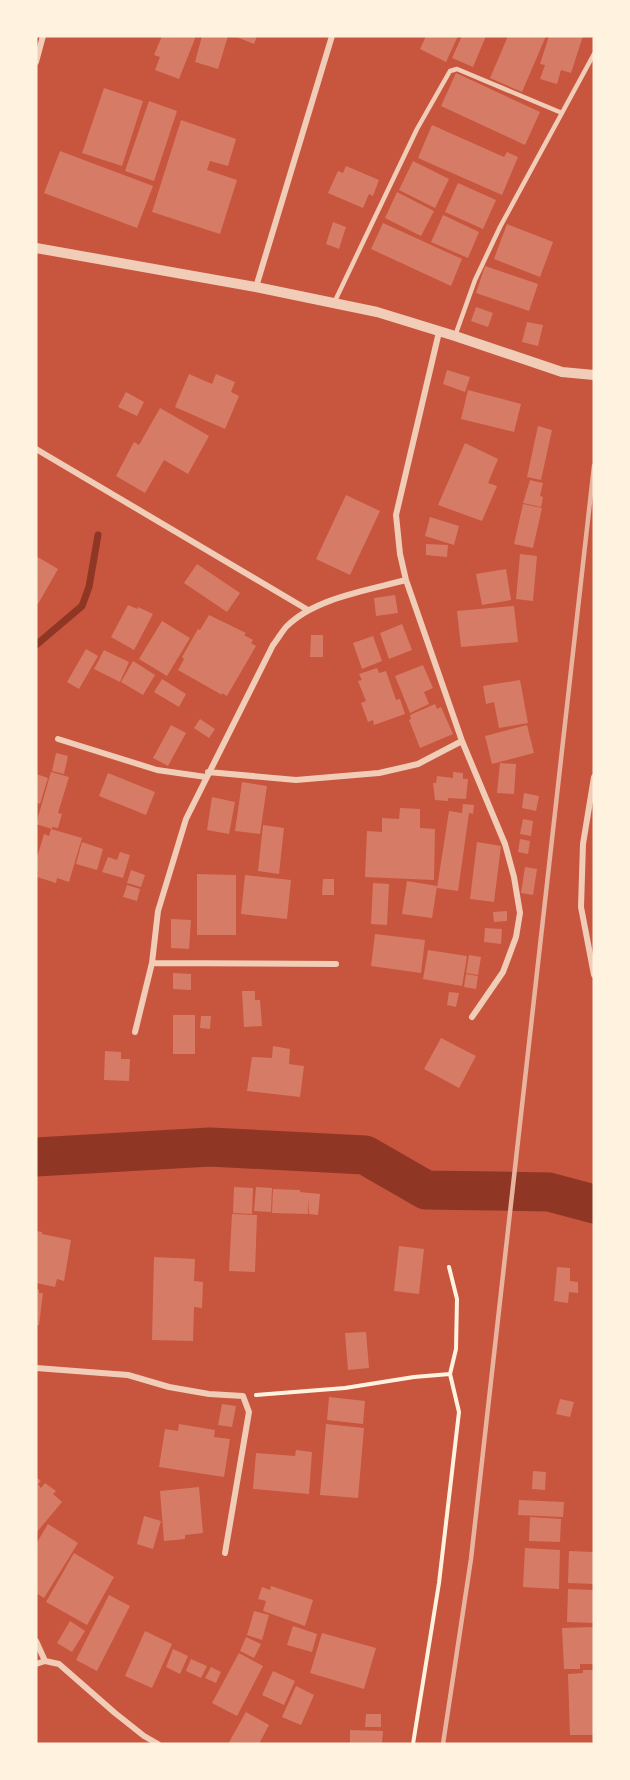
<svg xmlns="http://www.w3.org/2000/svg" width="630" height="1780" viewBox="0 0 630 1780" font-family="'Roboto Condensed',sans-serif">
<rect width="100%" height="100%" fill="#c8553d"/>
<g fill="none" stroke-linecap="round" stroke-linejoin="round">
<path stroke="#8f3625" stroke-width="7" d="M36 645 82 606 89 587 98 535"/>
<path stroke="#8f3625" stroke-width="39" d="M36 1157 210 1147 365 1155 426 1190 549 1192 594 1204"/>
</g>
<path fill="#d67c66" d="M162 36H196L179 79 155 70 160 57 154 55Z
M202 36H228L218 69 195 62Z
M234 36H257L254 44Z
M426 36H458L446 62 420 49Z
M462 36H486L473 67 452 58Z
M508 36H546L522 92 490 78Z
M549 36H583L571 73 561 70 557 84 540 79 545 65 540 64Z
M456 73 540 112 525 145 441 106Z
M104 88 143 101 122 166 82 153Z
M149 101 177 111 154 181 125 171Z
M181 120 236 139 228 166 210 161 207 170 237 180 220 234 152 212Z
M432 125 504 157 507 152 518 157 502 195 418 158Z
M60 151 153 186 137 228 44 193Z
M413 161 449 179 435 208 399 190Z
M346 166 379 180 373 196 369 194 363 208 328 193 338 171 343 173Z
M458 183 496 200 483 229 445 212Z
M397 192 434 211 421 236 385 218Z
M443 215 479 232 468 258 431 242Z
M333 222 346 227 339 249 326 244Z
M383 223 462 259 451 286 371 249Z
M507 224 553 242 540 277 494 259Z
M485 266 538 284 529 311 476 293Z
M476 307 493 313 488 327 471 321Z
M527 322 543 325 538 346 522 342Z
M447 370 470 377 465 392 443 384Z
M189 374 212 384 216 374 235 382 231 392 239 396 225 429 175 407Z
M468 390 521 404 514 432 461 419Z
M126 392 144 402 137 416 118 407Z
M160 408 209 436 188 474 164 460 145 493 116 476 134 442 139 445Z
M538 426 552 430 541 480 527 477Z
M465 443 498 459 488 483 497 486 482 521 438 505Z
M530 480 543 483 540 496 543 497 541 507 523 503Z
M346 495 380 511 350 575 316 559Z
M523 504 542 508 533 548 514 544Z
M430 517 459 526 454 545 425 536Z
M426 544 448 545 447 557 426 555Z
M520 554 537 556 533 601 516 599Z
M36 556 58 569 38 604 36 603Z
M197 564 240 593 227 612 184 583Z
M506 569 511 600 482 605 476 574Z
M395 595 398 613 376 616 374 598Z
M128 605 137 609 138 607 153 614 134 650 111 637Z
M514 606 518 642 461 647 457 611Z
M209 615 246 633 244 635 253 640 251 643 256 646 227 696 222 693V695L178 670 184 659 182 657 198 629 200 630Z
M162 621 190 638 167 676 139 659Z
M402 624 412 650 389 659 380 633Z
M311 635H323V657H310Z
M373 636 382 661 362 669 353 643Z
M86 649 98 656 79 689 67 682Z
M104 650 129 662 120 682 94 669Z
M133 661 155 675 143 695 121 682Z
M423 665 433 688 424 692 429 704 410 713 395 676Z
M377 668 379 673 386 671 396 700 400 699 405 714 374 725 373 720 368 722 361 703 366 701 358 681 362 680 359 674Z
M162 679 186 694 179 707 154 692Z
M520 680 528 723 499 728 494 702 486 704 483 686Z
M435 704 437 709 441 707 453 734 420 748 409 720 411 719 410 715Z
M200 719 215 729 209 738 194 728Z
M171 725 186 733 168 766 153 758Z
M527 725 534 753 492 764 485 736Z
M56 753 68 756 64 774 52 771Z
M500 763 516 764 514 794 497 793Z
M51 772 69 777 58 813 62 814 58 828 52 827V829L36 824Z
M453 772 463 773V779H468L466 799 448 798V801L435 800 433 783H436L437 776 453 778Z
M108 773 155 792 146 815 99 796Z
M36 774 48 778 40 804 36 802Z
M242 782 267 786 260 834 235 831Z
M524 793 539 796 536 811 522 808Z
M212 797 235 802 229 834 207 830Z
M463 804 474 805 473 814 469 813 458 891 437 888 449 811 462 813Z
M400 808 420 809V828L435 829 434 880 365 877 367 831 382 832V818L399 819Z
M523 819 533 821 531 836 520 834Z
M263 825 284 828 279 874 258 871Z
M51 829 82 838 69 882 57 878 56 883 37 877 38 872 36 871V861L44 834 49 836Z
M520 839 530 841 528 854 518 852Z
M82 842 103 849 97 870 76 864Z
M477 842 501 846 494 902 470 899Z
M120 852 130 855 123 878 102 872 108 857 117 860Z
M525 867 537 869 533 895 521 893Z
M131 870 145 875 141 887 127 883Z
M197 874 236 875V935H197Z
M245 875 291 880 287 919 241 914Z
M323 879H334V895H322Z
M407 881 437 886 432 918 402 914Z
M373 883 389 884 387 925 371 924Z
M127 885 140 889 137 901 123 897Z
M507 911V921L494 922 493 912Z
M171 919 191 920 189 949 171 948Z
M485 928 502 929 501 944 484 942Z
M375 934 425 940 421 973 371 966Z
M428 950 467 956 462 986 423 979Z
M469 955 481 957 478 975 466 973Z
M173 973 191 974V990L173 989Z
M466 974 478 976 476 989 464 987Z
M242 991H255V1000H260L262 1026 244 1027Z
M449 992 459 993 456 1007 447 1005Z
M173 1015H195V1054H173Z
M201 1016H211L210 1029 200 1028Z
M441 1038 476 1056 459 1088 424 1069Z
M273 1046 290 1049 289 1064 304 1066 300 1097 247 1091 252 1057 272 1058Z
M105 1051 121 1052V1059H130L129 1081 104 1080Z
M234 1187 253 1188 252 1214 233 1213Z
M256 1187 272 1188 271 1212 254 1211Z
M273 1189 300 1190V1192L320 1194 318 1215 309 1214V1198L308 1214 272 1213Z
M232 1214 257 1215 255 1272 229 1271Z
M36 1231 42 1232V1234L71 1240 64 1281 57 1279 55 1287 36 1283Z
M399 1246 424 1249 419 1294 394 1291Z
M154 1257 195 1259 194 1281 203 1282 202 1308 194 1307 193 1341 152 1340Z
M557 1267 570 1268V1281L578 1282V1293L569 1292 568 1303 554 1301Z
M36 1289 39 1290V1293H43L39 1325H36Z
M366 1332 369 1368 348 1370 345 1333Z
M329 1397 365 1401 363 1424 327 1420Z
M560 1399 574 1402 570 1417 556 1414Z
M222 1404 236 1406 232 1427 218 1425Z
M179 1424 215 1430 214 1437 230 1439 224 1477 159 1467 165 1429 178 1431Z
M326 1424 364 1428 358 1498 320 1495Z
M296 1450 312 1452 309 1494 253 1489 256 1453 295 1456Z
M533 1471 546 1472 545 1490 532 1489Z
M36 1477 41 1481 38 1484 41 1488 45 1483 56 1491 53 1494 62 1502 36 1533Z
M199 1487 203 1533 185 1535V1539L164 1541 160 1491Z
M519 1500 564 1502 563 1517 518 1515Z
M144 1516 161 1521 153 1549 137 1544Z
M530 1517 561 1519 560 1542 529 1541Z
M48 1524 78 1543 44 1598 36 1593V1544Z
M525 1548 560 1550 559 1589 523 1587Z
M569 1551 594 1552V1584L568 1583Z
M74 1553 114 1577 87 1625 46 1602Z
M271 1586 313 1600 305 1626 263 1611 266 1601 258 1599 262 1587 270 1590Z
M568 1589 594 1590V1623L567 1622Z
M109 1595 130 1606 97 1671 76 1660Z
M254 1611 269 1615 262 1640 247 1635Z
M70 1621 85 1631 72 1652 57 1643Z
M293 1626 317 1634 312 1652 287 1645Z
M594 1627V1664H580V1669H564L562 1628Z
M145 1631 172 1644 152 1688 125 1676Z
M322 1633 376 1648 364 1689 310 1673Z
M246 1637 261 1644 254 1658 240 1651Z
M173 1649 188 1656 180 1674 166 1667Z
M239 1653 263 1666 237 1716 212 1703Z
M191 1659 207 1666 201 1678 186 1671Z
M211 1667 221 1672 216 1683 205 1678Z
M583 1670H594V1735H570L568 1674 583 1673Z
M273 1671 295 1681 284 1705 262 1695Z
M296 1686 314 1695 301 1725 282 1717Z
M246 1712 269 1725 259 1744H228Z
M366 1714H381V1727H365Z
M350 1730 383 1731 382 1744H350Z"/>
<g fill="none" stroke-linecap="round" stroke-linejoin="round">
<path stroke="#fff3e0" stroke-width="4" d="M256 1395 345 1388 414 1377 450 1374
M413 1744 439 1583 459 1412 450 1374 456 1349 457 1299 449 1267"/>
<path stroke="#f1ccb7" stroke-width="4.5" d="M334 303 417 129 450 71 457 69 562 113
M455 336 475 280 500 227 594 54"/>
<path stroke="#f1ccb7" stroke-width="6" d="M36 62 43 36
M256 287 332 36
M439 332 396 515 400 554 406 580 462 741 505 844 514 877 520 913 516 937 503 972 472 1017
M36 449 308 610
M58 739 157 770 206 777
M208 772 296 780 379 773 418 764 462 741
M594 777 583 844 581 907 594 975
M152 963 336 964
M135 1032 152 963 158 911 186 819 273 645C278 639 282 631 287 626 315 598 369 590 406 580
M36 1368 128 1375 169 1387 209 1394 243 1396 249 1412 225 1553
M36 1641 45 1661
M36 1664 45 1661 59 1664 115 1713 144 1736 158 1744"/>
<path stroke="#f1ccb7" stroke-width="10" d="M36 248 256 287 377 312 455 336 562 372 594 375"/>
<path stroke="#e9b49f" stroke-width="4.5" d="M443 1744 471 1559 594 466"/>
</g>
<rect width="630" height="1780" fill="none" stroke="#fff3e0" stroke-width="75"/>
</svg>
